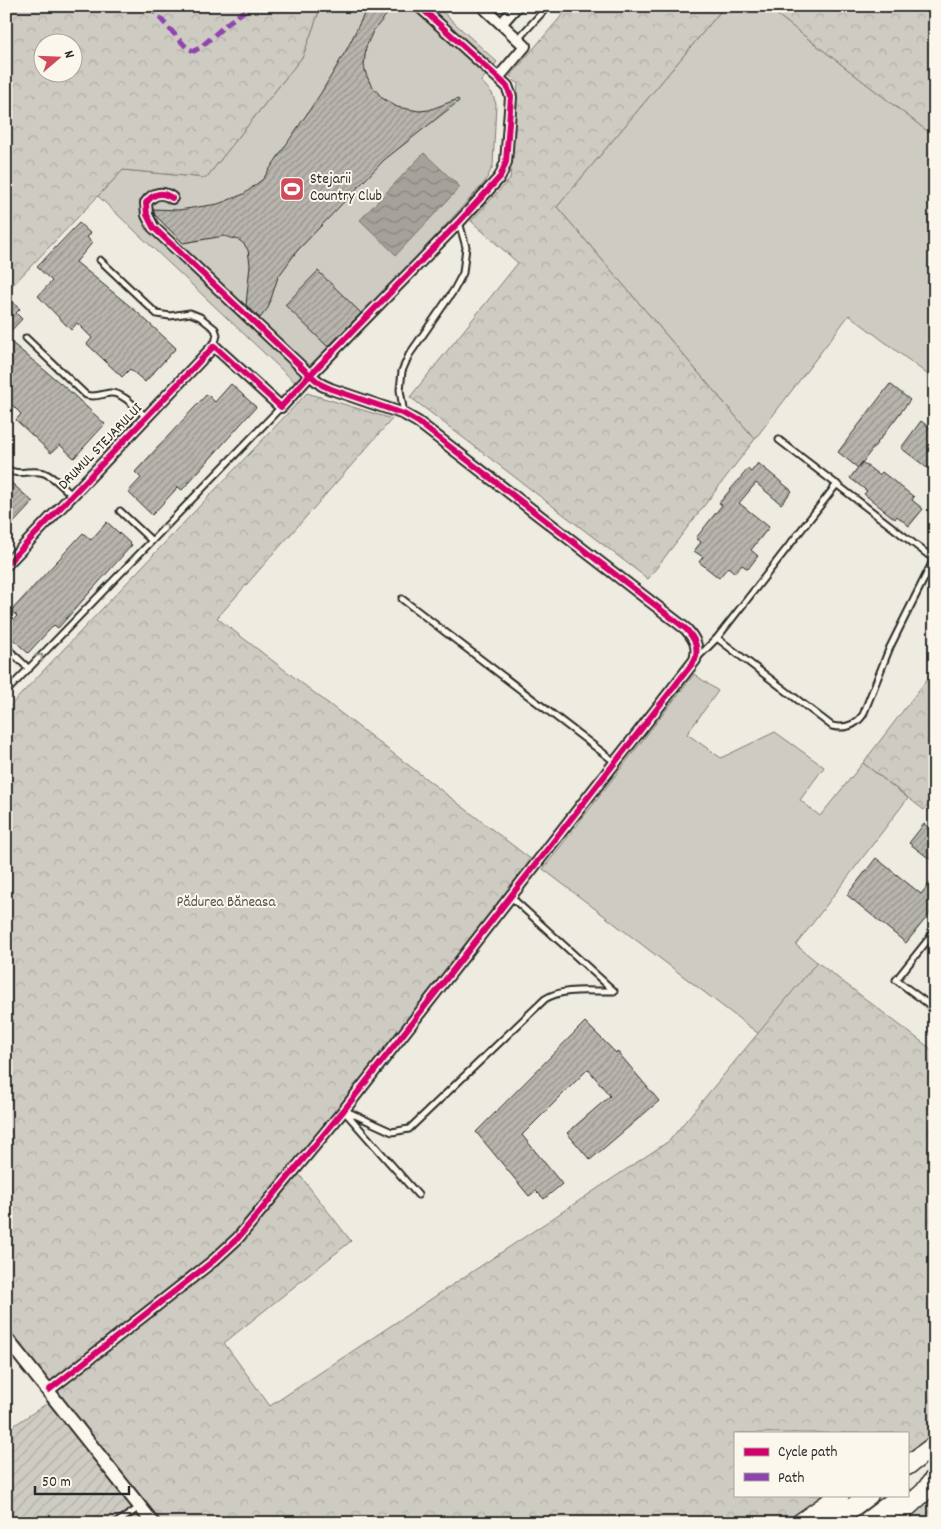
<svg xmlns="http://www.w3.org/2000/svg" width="941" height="1529" viewBox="0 0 941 1529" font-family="Dekko,sans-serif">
<defs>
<pattern id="forest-crowns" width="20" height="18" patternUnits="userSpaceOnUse" patternTransform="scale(1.25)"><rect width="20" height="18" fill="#cecbc2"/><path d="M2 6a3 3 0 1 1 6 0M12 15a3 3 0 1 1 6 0" fill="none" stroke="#b1aea7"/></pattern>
<pattern id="garden-furrows" width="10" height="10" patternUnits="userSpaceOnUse" patternTransform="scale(1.25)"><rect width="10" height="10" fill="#cecbc2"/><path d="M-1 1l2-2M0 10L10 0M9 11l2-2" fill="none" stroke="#b1aea7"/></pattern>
<pattern id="water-waves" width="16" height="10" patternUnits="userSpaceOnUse" patternTransform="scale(1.25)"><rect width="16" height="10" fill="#a4a29a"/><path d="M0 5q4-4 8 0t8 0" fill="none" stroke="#86847e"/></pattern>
<pattern id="building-hatch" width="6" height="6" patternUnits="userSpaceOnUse" patternTransform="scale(1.25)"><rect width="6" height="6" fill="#b8b5ae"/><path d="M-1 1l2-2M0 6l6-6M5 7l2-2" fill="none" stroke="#96938e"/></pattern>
</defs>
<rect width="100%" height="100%" fill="#eeebe0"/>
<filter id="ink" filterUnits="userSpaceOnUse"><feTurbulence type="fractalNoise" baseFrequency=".02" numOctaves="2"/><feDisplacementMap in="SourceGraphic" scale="10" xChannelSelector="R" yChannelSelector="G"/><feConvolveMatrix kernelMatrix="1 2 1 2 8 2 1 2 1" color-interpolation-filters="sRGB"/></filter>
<g filter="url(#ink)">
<path fill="#cecbc2" stroke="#7c7b76" d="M321 6H436L497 62 481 81 492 93 496 104 493 166 485 182 299 386 98 196 123 170 206 178 303 56Z
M725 6H766L935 137V380L849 315 755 439 557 207Z
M694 674 718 691 687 734 721 758 775 732 824 767 800 800 820 816 863 763 908 798 796 945 817 962 759 1034 543 869Z"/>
<path fill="url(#forest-crowns)" stroke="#7c7b76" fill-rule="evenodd" d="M6 6H321L303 56 206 178 123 170 6 292ZM72 42V72H42V42Z
M570 6H725L557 207 755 439 648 579 410 397 518 263 471 221 510 179 518 84 510 76Z
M766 6H935V137Z
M307 393 392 419 217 618 537 864 295 1169 351 1241 224 1343 270 1406 669 1141 817 962 935 1052V1445L907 1459V1433H735V1495H840L800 1523H153L6 1338V710Z
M935 669V797L924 810 863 763Z
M935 1477V1523H890Z"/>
<path fill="url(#garden-furrows)" stroke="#7c7b76" d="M55 1398 153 1523H6V1431Z"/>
<path fill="url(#water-waves)" stroke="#74726e" d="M424 153 460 187 396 255 360 220Z"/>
<path fill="url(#building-hatch)" stroke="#2b2b2b" d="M368 6H394L373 31 366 47 364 65 366 74 370 83 382 98 397 107 419 111 429 110 458 99 459 101 384 160 297 251 278 277 268 308 260 318 246 305 250 265 248 250 244 244 239 240 224 236 183 243 155 215 153 209 179 210 218 204 244 194 263 179 321 93 348 47Z
M79 223 91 234 87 237 92 243 76 262 137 312 176 348 145 382 130 369 122 377 87 344 92 338 77 323 71 330 38 296 52 281 37 267Z
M318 271 361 313 328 347 285 305Z
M6 297 20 309 16 313 22 319 6 336Z
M6 338 66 388 105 424 74 458 60 445 51 453 16 420 21 414 6 399Z
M231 384 256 407 182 490 178 487 152 515 128 492 141 478 135 472 207 394 215 402Z
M890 384 910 400 858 468 838 452Z
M921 421 935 432V474L901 448Z
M862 462 879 475 882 472 914 497 912 500 923 509 909 526 897 516 895 519 864 494 867 491 850 478Z
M758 463 792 491 781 504 756 483 739 503 769 527 751 550 758 556 748 569 742 565 735 573 728 567 719 578 699 562 703 557 694 551 701 542 696 538 722 505 719 503 748 469 751 472Z
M6 478 33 502 6 531Z
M107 522 132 545 58 628 54 625 28 653 6 633V628L17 616 11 611 83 533 91 540Z
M924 824 935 832V863L909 843Z
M876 858 921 894 935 877V907L906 943 847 895Z
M585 1022 616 1053 617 1051 659 1101 590 1160 567 1133 610 1096 588 1069 522 1135 562 1184 544 1199 536 1191 529 1196 476 1132Z"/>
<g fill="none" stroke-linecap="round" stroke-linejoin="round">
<defs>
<path id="service" d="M518 39 548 6
M100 260 157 314 170 316 190 313 200 317 215 329 217 335 214 346
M26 338 86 395C95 398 102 394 110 393 123 392 137 409 146 417
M404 414 400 390 402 371 409 355 454 290 463 273 466 247 459 222
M779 440 935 560
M6 468C18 478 31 468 44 473 55 477 63 488 72 495
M120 511 152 541
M402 599 615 762
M717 638 832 726C845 729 855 726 863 715L890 647 934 559
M6 647 29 669
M698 657 717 638 837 484
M6 692 281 407
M511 897 614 991
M935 931 896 980 935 1009
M344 1110 392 1132 409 1129 545 999C564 987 592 992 614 991
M345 1112 418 1195
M116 1523 140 1507"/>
<path id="minor" d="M482 6 525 46 498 78
M501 24 517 6
M6 565 214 346 281 407 310 375 459 222 500 177 506 162 511 97 507 86 419 6
M49 1390 213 1261 238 1238 344 1110 695 660C699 647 695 639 686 629L418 422 404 414 331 389 322 385 310 375 153 227 147 215 146 203C153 193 162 191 172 198"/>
<path id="tertiary" d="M6 1338 153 1523"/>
<path id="trunk" d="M907 1466 935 1445
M800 1523 840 1495
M831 1523 869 1495
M865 1523 902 1495
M890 1523 924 1492 935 1477"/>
</defs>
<use href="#service" stroke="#2b2b2b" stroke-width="9"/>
<use href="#minor" stroke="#2b2b2b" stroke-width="14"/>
<use href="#tertiary" stroke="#2b2b2b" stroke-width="16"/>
<use href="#trunk" stroke="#2b2b2b" stroke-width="21"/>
<use href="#service" stroke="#fbf7ec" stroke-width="5"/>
<use href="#minor" stroke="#fbf7ec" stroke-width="10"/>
<use href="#tertiary" stroke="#fbf7ec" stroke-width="12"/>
<use href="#trunk" stroke="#fbf7ec" stroke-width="18"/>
<path stroke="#8e44ad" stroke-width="5" stroke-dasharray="10 5" stroke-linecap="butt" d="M149 6 187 48 194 51 201 47 229 22 251 6"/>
<defs>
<path id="cycleway" d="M6 565 214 346 281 407 310 375 459 222 500 177 506 162 511 97 507 86 419 6
M49 1390 213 1261 238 1238 344 1110 695 660C699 647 695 639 686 629L418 422 404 414 331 389 322 385 310 375 153 227 147 215 146 203C153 193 162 191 172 198"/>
</defs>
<use href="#cycleway" stroke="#fbf7ec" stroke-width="9"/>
<use href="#cycleway" stroke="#d6006c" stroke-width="6"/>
</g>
<defs><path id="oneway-chevron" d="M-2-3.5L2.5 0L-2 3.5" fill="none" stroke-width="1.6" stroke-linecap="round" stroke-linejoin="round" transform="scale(1.25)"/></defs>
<g stroke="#93918c">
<use href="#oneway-chevron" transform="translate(165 527) rotate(-46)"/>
<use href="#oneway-chevron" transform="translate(40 657) rotate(-46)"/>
</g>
</g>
<defs>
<symbol id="stadium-square" viewBox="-11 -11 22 22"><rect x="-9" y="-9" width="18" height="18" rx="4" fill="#d1495b" stroke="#fbf7ec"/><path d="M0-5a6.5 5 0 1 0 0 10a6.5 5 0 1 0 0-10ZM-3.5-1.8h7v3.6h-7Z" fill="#fff"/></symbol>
</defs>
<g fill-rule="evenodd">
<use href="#stadium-square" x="278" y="175" width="28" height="28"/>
</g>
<g text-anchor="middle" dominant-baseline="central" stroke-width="4" stroke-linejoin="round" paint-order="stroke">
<g font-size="15" fill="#2b2b2b" stroke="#fbf7ec" text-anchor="start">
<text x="310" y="180">Stejarii<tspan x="310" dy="17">Country Club</tspan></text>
</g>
<g font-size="15" fill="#2b2b2b" stroke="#fbf7ec">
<text transform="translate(101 447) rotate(-46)">DRUMUL STEJARULUI</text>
</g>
<g font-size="15" fill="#545351" stroke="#fbf7ec">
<text x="226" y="903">Pădurea Băneasa</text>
</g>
</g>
<rect width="941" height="1529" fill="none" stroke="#fbf7ec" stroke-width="25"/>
<rect x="12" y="12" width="916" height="1504" fill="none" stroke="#2b2b2b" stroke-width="2" filter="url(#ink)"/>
<rect x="734" y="1432" width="175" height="65" fill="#fbf7ec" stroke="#a8a59f"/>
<rect x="744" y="1448" width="25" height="8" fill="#d6006c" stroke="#a8a59f"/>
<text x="778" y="1456" font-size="15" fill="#2b2b2b">Cycle path</text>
<rect x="744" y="1473" width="25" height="8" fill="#8e44ad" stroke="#a8a59f"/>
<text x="778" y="1482" font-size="15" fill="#2b2b2b">Path</text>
<g transform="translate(58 58) rotate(71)"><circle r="24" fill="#fbf7ec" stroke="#a8a59f"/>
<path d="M0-4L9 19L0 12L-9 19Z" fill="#d1495b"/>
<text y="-8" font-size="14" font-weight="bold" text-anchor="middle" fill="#2b2b2b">N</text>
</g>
<path d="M35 1486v8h94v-8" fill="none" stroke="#2b2b2b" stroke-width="2.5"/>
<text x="42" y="1486" font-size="15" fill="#2b2b2b" stroke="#fbf7ec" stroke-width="4" paint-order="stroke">50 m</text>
</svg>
